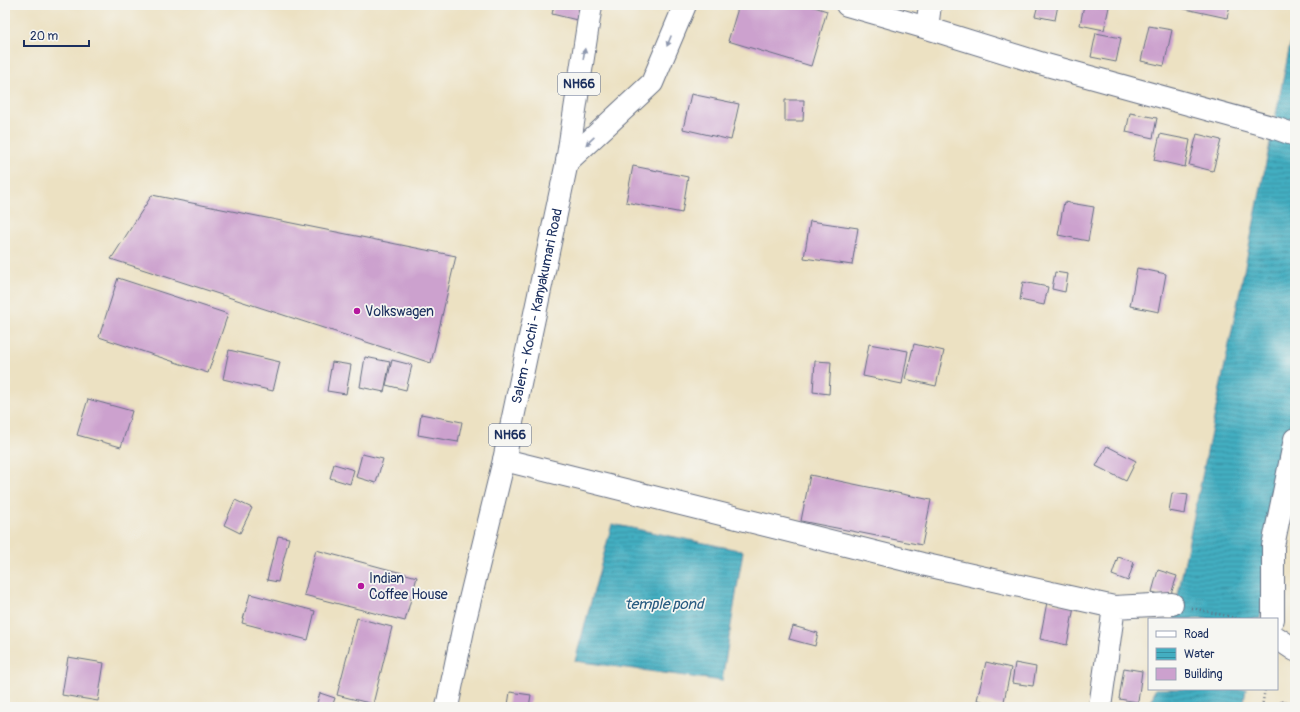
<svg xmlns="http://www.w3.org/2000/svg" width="1300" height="712" viewBox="0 0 1300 712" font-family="Pangolin,sans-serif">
<defs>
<pattern id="water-rules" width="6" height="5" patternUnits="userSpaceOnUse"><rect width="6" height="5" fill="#43aec1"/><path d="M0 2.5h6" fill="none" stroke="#378ea0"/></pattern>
</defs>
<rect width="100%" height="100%" fill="#f6f6f2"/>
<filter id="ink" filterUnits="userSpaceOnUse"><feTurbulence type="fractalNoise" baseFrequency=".025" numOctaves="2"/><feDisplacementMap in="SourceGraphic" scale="8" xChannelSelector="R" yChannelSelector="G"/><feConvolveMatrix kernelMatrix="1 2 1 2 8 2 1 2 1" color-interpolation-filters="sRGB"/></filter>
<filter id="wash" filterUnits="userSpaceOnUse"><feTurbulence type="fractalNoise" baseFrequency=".012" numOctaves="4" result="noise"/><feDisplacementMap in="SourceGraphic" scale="16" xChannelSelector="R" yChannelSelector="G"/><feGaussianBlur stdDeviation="0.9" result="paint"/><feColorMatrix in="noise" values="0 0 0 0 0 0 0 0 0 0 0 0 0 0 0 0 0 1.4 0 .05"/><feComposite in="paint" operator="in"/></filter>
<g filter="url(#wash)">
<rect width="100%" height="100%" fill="#ece1c2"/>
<path fill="url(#water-rules)" stroke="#2f6e90" d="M1295 21V444L1260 619H1173Z
M612 524 743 551 722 681 575 661Z
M1155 689H1246L1243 707H1150Z"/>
<g id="blocks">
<path fill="#cca1ce" d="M554 5H580L577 20 552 14Z
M739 5H808L827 11 811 66 728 41Z
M1038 5H1058L1055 20 1035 16Z
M1084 5H1100L1109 7 1104 30 1080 25Z
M1176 5H1230L1227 18 1176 7Z
M1149 26 1172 30 1164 66 1141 61Z
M1096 33 1121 38 1116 62 1091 57Z
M691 94 739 104 731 140 683 129Z
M785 100H804L803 121H785Z
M1130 113 1157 118 1153 138 1126 132Z
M1160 134 1190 140 1185 167 1154 160Z
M1197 134 1221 140 1213 171 1189 165Z
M633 166 688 177 682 213 626 202Z
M152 195 456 256 431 363 111 259Z
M1064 202 1094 207 1088 241 1058 235Z
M810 221 858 228 852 265 804 258Z
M1137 268 1166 274 1159 312 1130 306Z
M1055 272 1068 274 1065 292 1052 289Z
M118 278 228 314 208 373 99 337Z
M1023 282 1048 287 1044 305 1020 300Z
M869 344 908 351 902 384 863 376Z
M914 344 944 351 936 386 905 379Z
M229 350 280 362 273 391 223 379Z
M365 357 390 362 384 392 360 387Z
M392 360 412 365 406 390 386 385Z
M815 361 831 362 829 394 813 392Z
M332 362 351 365 346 394 327 391Z
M88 399 132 411 121 447 77 435Z
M421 414 462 422 458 442 418 435Z
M1107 446 1136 461 1126 481 1096 466Z
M362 454 383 459 376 483 356 477Z
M334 464 354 470 350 484 330 478Z
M810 475 931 500 922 545 801 521Z
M1172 493 1188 495 1185 514 1169 511Z
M235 500 252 508 240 533 224 525Z
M278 536 289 538 278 582 267 580Z
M316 550 417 577 405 621 304 595Z
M1118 557 1134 562 1128 581 1112 575Z
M1158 570 1177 576 1170 597 1152 592Z
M250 594 315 611 308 640 242 623Z
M1047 602 1074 607 1067 645 1040 639Z
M357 618 392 627 373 704 337 695Z
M793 626 818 633 815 646 789 639Z
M68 657 104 663 98 701 62 695Z
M986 662 1011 668 1003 706 977 700Z
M1015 663 1036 667 1033 686 1012 683Z
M1124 668 1142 671 1138 702 1119 699Z
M510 692 531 695 529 707 508 705Z
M320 693 335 698 332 707 316 706Z
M1281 701 1295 704V707H1280Z"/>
</g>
</g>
<g filter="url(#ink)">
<use href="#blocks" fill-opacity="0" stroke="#646d81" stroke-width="1"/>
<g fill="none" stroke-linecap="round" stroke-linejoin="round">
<defs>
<path id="minor" d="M847 5 927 28 1043 64 1275 128 1295 135
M927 28 930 5
M504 460 922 564 1114 607 1172 604
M1277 638 1295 650
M1100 707 1114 607"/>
<path id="major" d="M1273 619V546L1295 439"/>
<g id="highway">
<path d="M567 162 652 83 685 5"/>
<path id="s1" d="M447 707 465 620 504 460 567 162 591 5"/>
</g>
</defs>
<use href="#minor" stroke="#646d81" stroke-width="24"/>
<use href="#major" stroke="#646d81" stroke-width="24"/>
<use href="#highway" stroke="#646d81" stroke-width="24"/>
<path stroke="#646d81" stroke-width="2.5" stroke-dasharray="1 3" stroke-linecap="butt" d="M1192 608 1240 619
M1262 707 1265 689"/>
<use href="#minor" stroke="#fff" stroke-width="22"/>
<use href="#major" stroke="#fff" stroke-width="22"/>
<use href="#highway" stroke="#fff" stroke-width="22"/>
</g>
<defs><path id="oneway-solid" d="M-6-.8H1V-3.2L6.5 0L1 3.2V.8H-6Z"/></defs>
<g fill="#8d97ae">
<use href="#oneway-solid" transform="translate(669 41) rotate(112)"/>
<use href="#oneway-solid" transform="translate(584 54) rotate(-81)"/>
<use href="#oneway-solid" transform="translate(590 141) rotate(137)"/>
</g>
</g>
<g fill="#b5179e" stroke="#f6f6f2" stroke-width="1.5">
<circle cx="357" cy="311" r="4"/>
<circle cx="361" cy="586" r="4"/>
</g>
<g text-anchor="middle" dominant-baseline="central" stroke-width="3.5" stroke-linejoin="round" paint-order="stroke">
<g fill="#f6f6f2" stroke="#5d6b8a" stroke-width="1">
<rect x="558" y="73" width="42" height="22" rx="3"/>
<rect x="489" y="424" width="42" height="22" rx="3"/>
</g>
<g font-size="13" font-weight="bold" fill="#1b2f5e">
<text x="579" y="84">NH66</text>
<text x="510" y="435">NH66</text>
</g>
<g font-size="14" fill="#1b2f5e" stroke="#f6f6f2">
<text stroke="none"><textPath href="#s1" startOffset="411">Salem - Kochi - Kanyakumari Road</textPath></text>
</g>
<g font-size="14" fill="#1b2f5e" stroke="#f6f6f2" text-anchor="start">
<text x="365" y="311">Volkswagen</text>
<text x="369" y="578">Indian<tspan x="369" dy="16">Coffee House</tspan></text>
</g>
<g font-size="15" font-style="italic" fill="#295b81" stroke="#f6f6f2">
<text x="664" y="604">temple pond</text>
</g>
</g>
<rect width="1300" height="712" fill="none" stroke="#f6f6f2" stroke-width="20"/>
<rect x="1148" y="618" width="130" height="72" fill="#f6f6f2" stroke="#9ea6b7"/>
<rect x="1156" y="631" width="20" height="6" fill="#ffffff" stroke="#9ea6b7"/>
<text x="1184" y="638" font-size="12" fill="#1b2f5e">Road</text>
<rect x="1156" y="648" width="20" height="12" fill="url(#water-rules)" stroke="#9ea6b7"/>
<text x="1184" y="658" font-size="12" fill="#1b2f5e">Water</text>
<rect x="1156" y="668" width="20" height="12" fill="#cca1ce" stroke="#9ea6b7"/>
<text x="1184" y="678" font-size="12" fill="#1b2f5e">Building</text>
<path d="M24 40v6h65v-6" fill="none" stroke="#1b2f5e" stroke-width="2"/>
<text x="30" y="40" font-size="12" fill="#1b2f5e" stroke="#f6f6f2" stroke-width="3" paint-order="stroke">20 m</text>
</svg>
